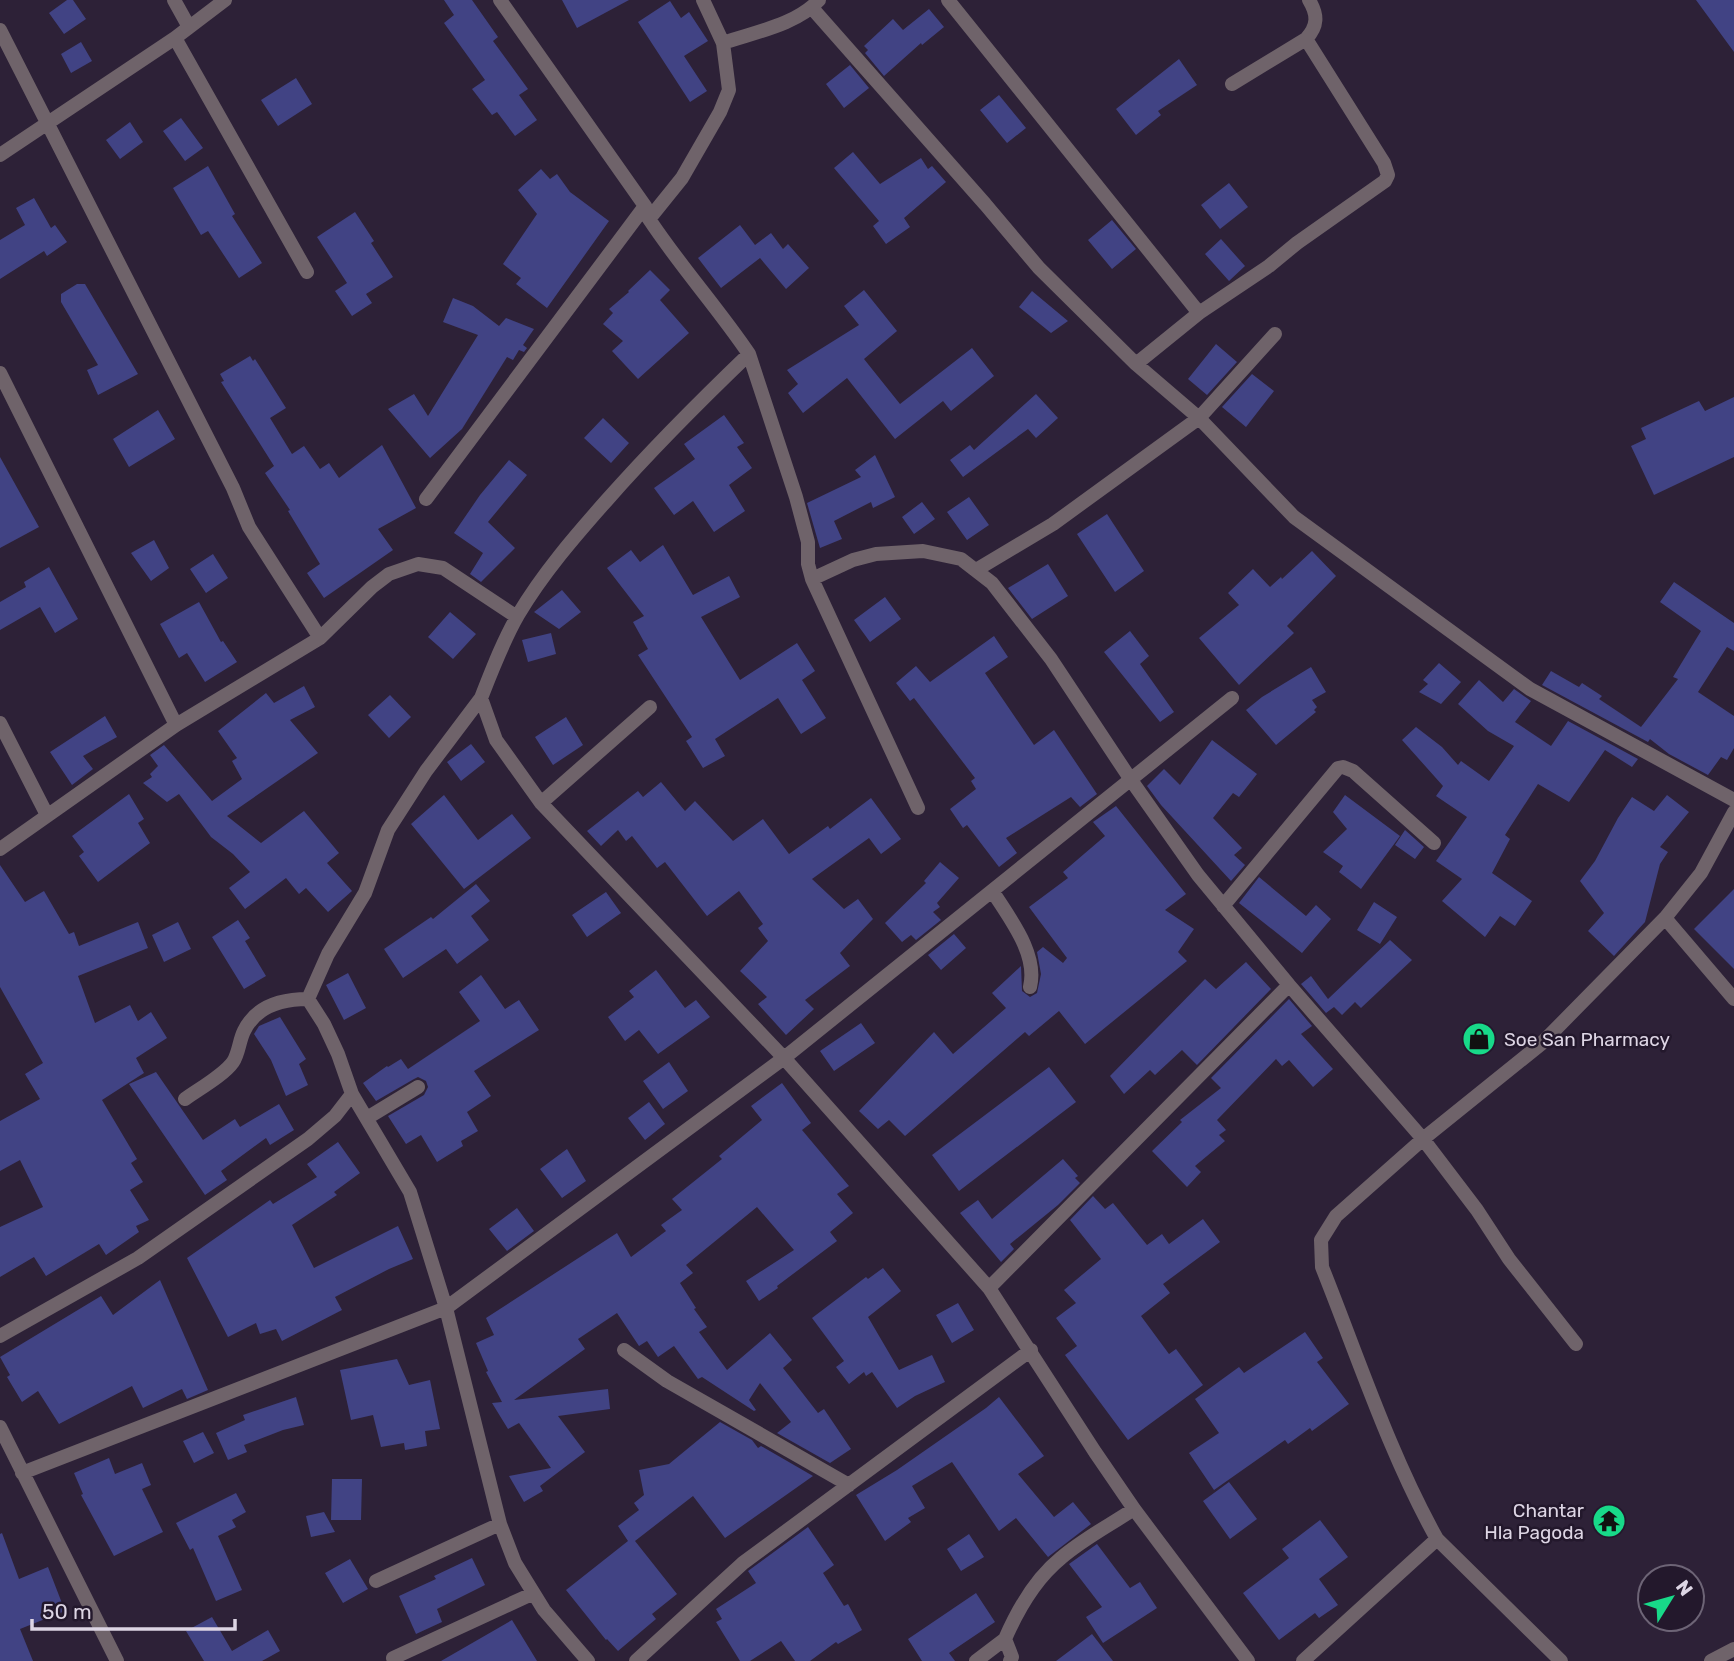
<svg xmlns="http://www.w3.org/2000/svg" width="1734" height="1661" viewBox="0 0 1734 1661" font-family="Rubik,sans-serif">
<rect width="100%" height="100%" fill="#2d2137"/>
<path fill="#414384" d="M67 0H73L86 19 64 34 49 13Z
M444 0H472L498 37 493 41 528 89 519 95 537 120 515 136 497 112 492 115 472 89 485 80 444 23 454 15Z
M562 0H629L577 28Z
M1696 0H1734V52Z
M670 1 681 18 689 12 708 41 684 56 707 91 690 102 638 22Z
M929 9 944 27 922 45 921 43 884 76 865 53 868 50 864 46 893 19 903 30Z
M81 42 92 61 71 73 61 54Z
M1179 59 1197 85 1158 111 1161 115 1136 135 1116 109Z
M850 65 869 88 844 108 826 84Z
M296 78 312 104 278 126 261 100Z
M999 95 1026 128 1007 143 980 110Z
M181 118 203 148 185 161 163 131Z
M130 122 143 142 120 159 106 140Z
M853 152 880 184 921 158 928 169 932 166 946 182 904 218 910 227 886 244 873 226 879 221 834 168Z
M208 166 235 214 232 216 262 263 239 278 208 231 201 235 173 188Z
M541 169 550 179 557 174 570 192 609 221 547 308 516 284 521 278 503 264 537 214 518 190Z
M1229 183 1248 207 1220 229 1201 205Z
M34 198 51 228 55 225 67 242 47 256 44 251 0 279V240L25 225 16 208Z
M355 212 374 241 371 243 393 277 366 294 372 303 352 316 335 291 347 283 317 237Z
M1112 220 1136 249 1112 269 1088 240Z
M740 225 755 245 771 233 783 249 788 244 809 268 786 289 760 258 721 288 698 258Z
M1221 239 1245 266 1229 281 1205 254Z
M650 270 670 290 660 300 689 333 638 379 612 351 623 341 603 324 613 313 609 309 629 292 628 291Z
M77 284H85L138 374 98 395 87 370 98 365 61 302V294Z
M864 290 897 331 864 359 900 404 972 348 994 376 951 411 943 401 895 439 847 378 803 413 788 393 798 384 787 370 859 325 844 306Z
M1032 291 1068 321 1051 333 1019 307Z
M453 298 473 306 499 326 506 318 534 329 523 345 527 348 524 352 519 350 513 360 507 357 462 429 430 458 388 409 414 394 428 416 478 335 443 322Z
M1216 344 1237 362 1207 395 1188 379Z
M250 356 253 361 255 359 286 408 270 418 292 454 304 446 320 469 329 463 339 478 382 445 416 508 378 529 393 550 324 598 307 573 320 564 288 511 290 510 265 473 274 466 221 382 224 381 220 374Z
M1252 374 1274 391 1246 427 1222 407Z
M1036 394 1058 418 1036 438 1028 429 963 477 950 460 970 445 974 450Z
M1734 397V457L1654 495 1631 446 1646 439 1641 428 1699 401 1705 411Z
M158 410 175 439 129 467 113 439Z
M724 415 744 443 737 447 752 468 729 485 745 511 714 532 693 501 674 515 654 488 695 459 684 444Z
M603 418 629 443 611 463 584 438Z
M875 455 895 497 873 508 871 502 834 521 842 539 820 548 807 503 861 477 855 470Z
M0 457 39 527 0 548Z
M509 460 527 475 488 522 515 548 481 582 470 574 483 553 454 533 480 495Z
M969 497 989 525 967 540 947 512Z
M922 502 935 519 914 534 902 517Z
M1107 514 1144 571 1115 592 1077 534Z
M154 540 169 568 151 581 131 553Z
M663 545 693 595 729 576 740 597 701 617 740 680 797 643 815 671 802 680 826 718 801 734 778 698 715 739 725 756 703 768 686 741 692 737 638 655 648 649 633 622 644 616 607 568 631 550 640 562Z
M1312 551 1336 576 1287 626 1294 633 1239 685 1199 638 1239 605 1228 593 1253 569 1270 587 1281 577 1282 579Z
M213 554 228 578 206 593 190 569Z
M1048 564 1068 596 1032 619 1008 588Z
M49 567 78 619 55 633 40 607 0 630V602L26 587 24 582Z
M1674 582 1734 623V651L1727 647 1698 692 1734 716V748L1727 760 1721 757 1708 775 1669 754 1650 739 1648 742 1542 685 1551 671 1579 687 1582 683 1602 696 1599 699 1641 727 1678 679 1673 677 1701 631 1660 602Z
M562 590 581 612 559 629 534 612Z
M885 597 901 619 870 642 854 620Z
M199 602 221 642 223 641 237 662 205 682 187 653 179 658 160 624Z
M450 612 476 634 453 659 428 637Z
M1130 631 1149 656 1140 664 1174 712 1160 722 1104 652Z
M551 633 556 654 528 662 522 640Z
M994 636 1008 657 985 673 1034 745 1054 730 1097 794 1080 807 1071 797 1006 838 1017 853 999 867 967 825 963 828 950 809 976 789 971 781 975 778 914 698 910 701 896 683 916 666 930 682Z
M1439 663 1461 682 1441 704 1419 692 1428 684 1423 680Z
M1311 667 1326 692 1312 700 1317 707 1314 710 1316 712 1276 745 1246 710 1262 697Z
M1479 680 1503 702 1514 689 1531 701 1515 722 1551 746 1568 721 1638 759 1632 767 1605 750 1569 802 1538 784 1505 835 1510 839 1492 873 1532 901 1515 926 1500 916 1485 937 1442 901 1462 879 1436 861 1467 817 1436 796 1443 786 1402 740 1416 727 1442 747 1458 765 1461 761 1489 781 1514 746 1488 731 1458 704Z
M304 686 315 707 290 720 318 753 227 816 261 843 304 811 339 853 327 863 352 891 328 912 306 888 299 894 286 878 245 909 229 888 250 872 233 854 211 837 179 794 167 802 143 783 152 777 150 774 158 766 150 755 164 745 212 801 242 779 232 761 237 758 218 731 266 693 274 703Z
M390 695 411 717 389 738 368 715Z
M105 716 117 737 83 756 93 769 72 785 50 752Z
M566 717 583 745 553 765 535 737Z
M1212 740 1257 774 1239 797 1233 793 1213 818 1242 848 1234 855 1245 865 1231 881 1161 805 1147 786 1164 769 1180 785Z
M471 744 485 762 461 781 447 762Z
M661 782 685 811 695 801 733 841 763 819 789 854 828 826 830 829 871 798 901 839 881 854 869 838 812 879 844 909 858 899 873 919 840 953 850 966 805 1000 814 1009 786 1035 758 1004 767 997 740 971 768 941 758 928 763 924 739 891 707 916 665 862 657 868 632 836 626 841 618 830 601 846 587 831 638 791 643 797Z
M129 794 144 819 138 823 150 843 98 882 79 856 84 852 72 836Z
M444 795 478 840 512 814 531 838 464 889 411 824Z
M1345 795 1400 836 1361 889 1339 872 1343 866 1323 852 1347 829 1333 812Z
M1667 795 1689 812 1660 847 1668 852 1660 864 1645 922 1614 956 1588 931 1604 913 1580 881 1595 861 1618 818 1632 797 1654 811Z
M1116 806 1186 894 1165 910 1194 929 1178 952 1187 961 1085 1044 1059 1011 1029 1036 1025 1032 905 1136 889 1120 878 1129 859 1111 934 1032 953 1054 1006 1008 992 993 1021 966 1022 991 1030 997 1037 993 1041 974 1037 952 1043 947 1063 963 1067 958 1029 907 1068 878 1063 872 1105 836 1093 822Z
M1405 830 1424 847 1415 859 1395 845Z
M940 862 959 878 937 903 940 907 933 912 941 920 916 940 911 935 902 942 885 923 926 883 924 881Z
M0 865 25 902 44 891 69 934 74 932 79 946 138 922 148 948 78 976 95 1023 130 1005 138 1021 151 1012 167 1038 136 1058 144 1073 102 1100 137 1159 131 1163 143 1182 130 1190 149 1220 136 1226 139 1232 106 1255 99 1244 46 1276 34 1257 0 1277V1227L43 1207 20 1160 0 1171V1121L40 1099 25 1074 43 1063 0 987Z
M1259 877 1306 916 1316 905 1331 919 1302 953 1239 903Z
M476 884 490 901 471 916 489 940 457 964 446 949 403 978 384 949 431 917 433 919Z
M1734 889V969L1694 929Z
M606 892 621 913 587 937 572 915Z
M1374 902 1397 917 1380 944 1357 930Z
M238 920 250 938 245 941 266 976 244 989 212 937Z
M178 922 191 949 164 962 152 935Z
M954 934 966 948 941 970 928 955Z
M1390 940 1412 960 1361 1008 1355 1002 1342 1015 1334 1007 1326 1013 1301 984 1311 976 1328 999Z
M1246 962 1271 989 1197 1065 1182 1050 1155 1075 1150 1070 1124 1094 1110 1076 1205 979 1216 989Z
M656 970 685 1008 696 1000 710 1017 658 1054 639 1030 625 1041 608 1017 634 997 629 991Z
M348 973 366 1008 344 1020 326 985Z
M481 975 505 1009 519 1000 539 1030 474 1071 491 1096 467 1112 478 1131 461 1141 463 1146 437 1162 421 1135 406 1144 388 1116 424 1095 428 1087 426 1081 418 1077 414 1079 376 1101 363 1083 387 1066 388 1067 401 1059 408 1069 480 1021 459 992Z
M1289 999 1312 1026 1301 1034 1333 1069 1313 1087 1289 1060 1282 1066 1276 1059 1217 1120 1226 1130 1219 1135 1225 1141 1195 1166 1201 1172 1187 1187 1152 1151 1182 1122 1180 1120 1221 1088 1211 1078Z
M280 1017 306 1059 299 1064 308 1085 286 1096 271 1060 254 1034 259 1026Z
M861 1023 875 1043 834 1071 820 1051Z
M669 1062 688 1091 663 1109 643 1081Z
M1049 1067 1076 1102 959 1191 932 1155Z
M156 1072 203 1140 235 1119 240 1127 279 1104 294 1130 270 1145 266 1138 221 1171 227 1180 205 1195 129 1084Z
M782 1083 811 1123 802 1130 849 1186 837 1194 853 1213 830 1232 837 1241 777 1286 778 1288 759 1301 746 1281 794 1250 757 1207 686 1265 693 1273 680 1283 696 1308 694 1309 707 1327 699 1332 727 1370 770 1333 792 1360 783 1368 818 1413 824 1409 851 1449 830 1463 777 1433 791 1422 760 1383 749 1400 756 1410 754 1411 702 1377 698 1379 674 1346 658 1357 647 1341 639 1346 617 1313 578 1339 585 1349 514 1400 608 1389 610 1409 558 1416 585 1452 540 1486 543 1491 524 1502 509 1476 551 1468 519 1423 508 1429 492 1403 502 1402 486 1372 488 1371 476 1343 494 1335 486 1318 617 1233 631 1257 666 1231 661 1225 682 1210 672 1199 722 1159 719 1156 762 1120 751 1106Z
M649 1102 665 1124 645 1140 628 1118Z
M338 1142 360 1173 334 1192 337 1195 292 1225 314 1268 398 1226 413 1259 389 1269 335 1297 342 1310 282 1341 276 1329 260 1334 256 1323 228 1337 187 1258 270 1200 273 1204 317 1177 307 1164Z
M567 1149 586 1181 562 1198 540 1169Z
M1063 1159 1078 1176 1075 1178 1080 1183 1058 1205 1010 1244 1014 1249 1001 1262 960 1213 978 1200 992 1219Z
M1093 1196 1105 1209 1113 1203 1147 1245 1162 1234 1169 1244 1203 1219 1220 1242 1163 1284 1170 1293 1141 1316 1169 1354 1176 1349 1203 1385 1128 1440 1065 1355 1077 1346 1056 1318 1076 1303 1064 1290 1101 1259 1070 1220Z
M517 1208 534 1231 507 1251 489 1229Z
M883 1268 901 1291 868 1317 899 1370 932 1355 945 1382 915 1396 897 1408 872 1372 866 1376 864 1372 849 1384 836 1367 844 1361 812 1318 866 1277 868 1279Z
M160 1280 208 1390 187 1399 182 1389 143 1408 132 1386 59 1424 38 1391 22 1402 7 1377 10 1375 0 1357 101 1296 113 1315Z
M958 1303 974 1330 952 1343 936 1315Z
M1305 1332 1323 1358 1317 1362 1349 1404 1312 1431 1310 1428 1288 1444 1285 1440 1214 1490 1189 1453 1219 1433 1195 1399 1239 1367 1244 1373Z
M397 1359 409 1385 430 1380 440 1429 425 1431 427 1446 405 1450 404 1443 381 1447 373 1415 351 1420 340 1370Z
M296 1397 304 1425 283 1430 244 1445 247 1452 228 1460 216 1433 245 1420 243 1415Z
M999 1397 1044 1456 1018 1474 1054 1517 1073 1502 1091 1524 1048 1557 1016 1518 999 1531 952 1462 912 1486 925 1508 908 1518 911 1522 885 1541 856 1495 897 1470 986 1408Z
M720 1422 752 1440 758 1448 761 1446 813 1476 725 1538 693 1496 635 1541 677 1594 652 1614 656 1619 618 1651 607 1639 606 1640 566 1590 628 1541 618 1526 639 1510 634 1503 644 1495 639 1470 669 1464Z
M203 1432 214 1453 194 1463 183 1441Z
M109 1458 115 1474 142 1463 151 1485 142 1489 163 1532 114 1556 81 1495 83 1494 74 1473Z
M332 1479H362L361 1520H331Z
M1229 1482 1257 1519 1230 1539 1203 1501Z
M236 1493 246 1512 232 1520 236 1527 218 1536 242 1590 216 1601 193 1548 190 1550 176 1523Z
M324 1512 335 1532 311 1537 306 1516Z
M1320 1520 1348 1557 1319 1579 1338 1605 1319 1618 1315 1613 1279 1640 1243 1593 1289 1558 1282 1549Z
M808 1527 834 1565 823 1573 844 1606 848 1604 862 1630 838 1644 836 1642 810 1661H795L781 1641 750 1661H740L716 1622 722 1619 716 1609 756 1583 748 1571Z
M2 1533 19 1579 48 1567 65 1611 20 1629 33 1661H0V1534Z
M969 1534 984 1557 961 1571 947 1549Z
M1097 1544 1130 1588 1140 1582 1157 1608 1103 1643 1086 1617 1102 1607 1069 1564Z
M472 1558 485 1585 437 1609 442 1622 416 1634 399 1596 436 1579 434 1576Z
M350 1559 368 1589 343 1603 325 1573Z
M976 1593 995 1622 949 1653 955 1661H922L908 1639Z
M212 1617 232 1651 268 1630 280 1651 262 1661H204L186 1631Z
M512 1620 537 1661H441Z
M1092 1634 1113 1661H1056Z"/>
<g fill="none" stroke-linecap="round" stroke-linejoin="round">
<path stroke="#6f636a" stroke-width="14" d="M174 0 189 27
M500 0 645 206 648 215
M703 0 723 43 729 90 720 112 682 178 649 219C680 266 718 308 749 354 700 401 652 449 607 500 575 536 543 573 518 615 503 641 492 670 481 698L496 740 541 803 784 1058 989 1288 1095 1452 1134 1509 1248 1661
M948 0 1199 313
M812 8 985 204 1039 268 1136 364 1199 418 1294 517 1530 689 1734 800
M0 30 233 488 249 527 320 638
M175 38 307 272
M723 43C755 32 796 25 819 0
M1232 84 1306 39
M0 155 175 38 225 0
M749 354 796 497 808 542V564L812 579 853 560 876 554 923 551 961 559 992 583 1051 659 1131 780 1198 875 1289 985 1423 1139 1477 1210 1509 1259 1576 1344
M1136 364 1199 313 1269 266 1297 243 1385 181 1388 175 1384 163 1306 39C1318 26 1318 15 1309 0
M0 373 176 725
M426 499 645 206
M976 570 1053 524 1199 418 1275 334
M812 579 918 808
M481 698 426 771 388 830 365 893 328 954 308 999 324 1024 338 1054 352 1094 410 1192 446 1308 500 1524 515 1563 544 1610 588 1661
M0 723 47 815
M541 803 650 707
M0 849 176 725 320 638 372 587 389 574 418 564 443 568 517 617
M993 892C1010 919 1038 954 1030 987
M1223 906 1338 768 1343 767 1353 771 1434 843
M1665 918 1734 999
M185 1099C199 1089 224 1075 233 1062 239 1053 239 1041 244 1031 256 1006 282 999 308 999
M367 1118 418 1087
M989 1288 1289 985
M0 1336 138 1258 308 1139 335 1116 352 1094
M624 1350 667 1381 849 1485
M0 1427 117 1661
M22 1473 446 1308 784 1058 1232 698
M1437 1539 1561 1661
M376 1581 500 1524
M393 1658 532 1594
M636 1661 743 1563 1031 1350
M976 1661 1005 1639
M1010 1661 1012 1657 1005 1639C1018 1609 1035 1579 1061 1558 1083 1539 1110 1525 1134 1509
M1303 1661 1437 1539C1390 1455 1358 1357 1322 1267L1321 1240 1336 1216 1423 1139 1541 1044 1665 918 1701 873 1734 812
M1711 1661 1734 1649"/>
</g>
<defs>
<symbol id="shop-disc" viewBox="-11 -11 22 22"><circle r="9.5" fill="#18d989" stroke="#23182c"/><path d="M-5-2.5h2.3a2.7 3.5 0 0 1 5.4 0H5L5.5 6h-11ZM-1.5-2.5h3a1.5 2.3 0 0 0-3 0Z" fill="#111"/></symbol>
<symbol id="temple-disc" viewBox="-11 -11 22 22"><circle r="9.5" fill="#18d989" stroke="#23182c"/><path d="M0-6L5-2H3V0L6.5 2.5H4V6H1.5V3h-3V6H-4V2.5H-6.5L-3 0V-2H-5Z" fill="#111"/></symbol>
</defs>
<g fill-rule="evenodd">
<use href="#shop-disc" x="1460" y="1020" width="38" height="38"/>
<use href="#temple-disc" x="1590" y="1502" width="38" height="38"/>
</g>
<g text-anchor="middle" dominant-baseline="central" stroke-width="5" stroke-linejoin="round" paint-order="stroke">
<g font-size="19" fill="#ddd5e4" stroke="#23182c" text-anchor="start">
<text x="1504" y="1039">Soe San Pharmacy</text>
<text x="1584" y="1510" text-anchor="end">Chantar<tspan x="1584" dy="22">Hla Pagoda</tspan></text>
</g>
</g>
<g transform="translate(1671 1598) rotate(53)"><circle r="33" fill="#23182c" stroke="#6d6476" stroke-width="2"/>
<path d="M0-5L12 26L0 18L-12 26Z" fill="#18d989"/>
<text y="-10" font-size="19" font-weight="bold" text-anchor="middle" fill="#ddd5e4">N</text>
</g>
<path d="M32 1619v10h203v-10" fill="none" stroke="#ddd5e4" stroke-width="3.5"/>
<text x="42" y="1619" font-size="21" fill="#ddd5e4" stroke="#23182c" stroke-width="5" paint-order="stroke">50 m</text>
</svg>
